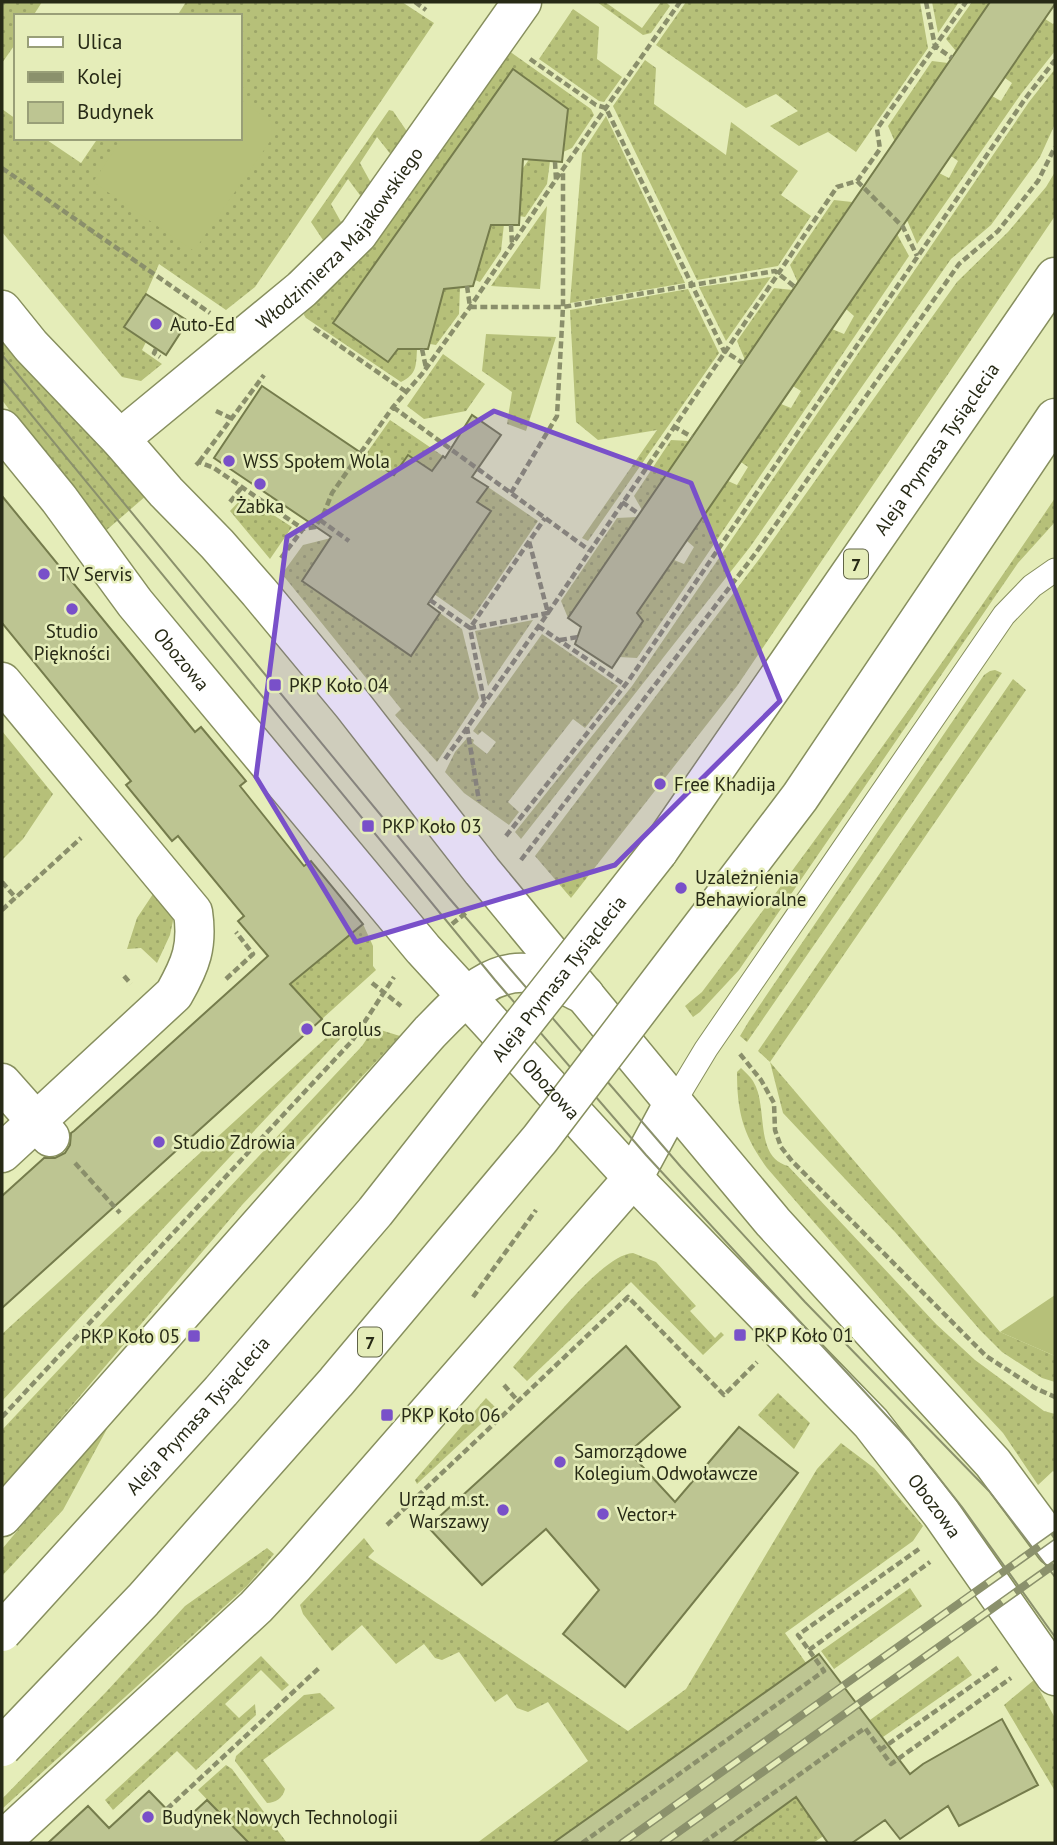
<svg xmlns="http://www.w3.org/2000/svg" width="1057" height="1845" viewBox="0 0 1057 1845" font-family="'PT Sans',sans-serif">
<defs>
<pattern id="grass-dots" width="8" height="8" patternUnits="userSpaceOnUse" patternTransform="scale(1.75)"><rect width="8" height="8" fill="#b6c079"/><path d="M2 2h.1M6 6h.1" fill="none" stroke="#9ca568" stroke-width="1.8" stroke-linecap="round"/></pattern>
</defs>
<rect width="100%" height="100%" fill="#e5edb9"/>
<path fill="url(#grass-dots)" d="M2 2H42L33 16H16V43L2 63Z
M186 2H402L434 23 255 287 226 310 159 264 146 294 124 327 146 342 142 350 162 364 141 381 122 377 2 232V109L16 119V138H44L81 163 98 138H240V16H177Z
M597 2H605L642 28 661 2H666L670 6 651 33 643 35Z
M686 2H920L928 48 856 152 828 132 799 146 770 126 798 111 776 94 746 108 656 45Z
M932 2H959L938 33Z
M972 2H990L956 51 946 39Z
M573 9 599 27 597 59 622 77 604 102 599 101 539 59Z
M1045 19 1053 24 1055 22V51L1021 94 917 244 907 220 939 173 949 178 958 161 951 156 992 96 1001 101 1012 83 1005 78Z
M509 51 591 109 594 115 572 148 563 152 565 134 550 129 566 107 513 69 334 322 388 362 406 337 417 349C416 366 417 374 401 382L306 318 304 315 305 308Z
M645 60 656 68 654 104 726 155 731 122 798 171 781 195 811 216 778 266 697 280 613 106Z
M932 61 948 63 895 142 888 126Z
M1055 69V124L1040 157 991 225 951 259 750 547 521 839 515 832 632 686 1029 102Z
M389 110 393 111 406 130 409 139 392 156 377 137 360 163 371 183 362 198 348 179 331 204 341 222 323 240 311 222Z
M606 116 685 283 570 303 582 153Z
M537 148 550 161 547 184 525 217 519 216 507 191Z
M1055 172V216L737 686 571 898 535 856 760 558 957 282 1008 232 1046 187Z
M834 200 852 202 798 283 790 265Z
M547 206 540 289 491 286Z
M495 209 504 224 501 251 480 282 475 280Z
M897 234 909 256 637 658 619 657 643 621 637 613 674 560 684 564 694 547 687 541 728 481 737 485 748 467 741 462 781 404 791 408 801 391 793 386 832 329 844 334 854 316 846 309Z
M450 273 460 287 459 314 436 345 430 344 435 323 419 318Z
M771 277 726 341 699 287Z
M774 288 793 290 745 360 737 341Z
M688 289 719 353 588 541 582 538 657 430 598 440 576 422 570 310Z
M2 333 99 446 147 495 102 534 2 400Z
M486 334 556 337 526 431 507 424 512 392 482 371Z
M443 354 485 384 466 411 424 419 407 406Z
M390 420 443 456 432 471 408 455 354 534 340 491Z
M671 440 689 441 642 510 634 496Z
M488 487 538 521 471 620 434 594 477 502Z
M244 496 292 527 270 559 230 511Z
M1055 498V522L1018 563 739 970 700 1012 693 1017 685 1006 702 992C824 830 942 666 1055 498Z
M637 517 568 618 561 601 617 518Z
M331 538 302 582 411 656 440 613 462 629 479 698 437 762 395 715 401 709 385 689 379 694 282 574 303 545Z
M533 620 488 686 475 631Z
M542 634 618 686 585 728 573 719 508 802 519 812 509 825 464 793 445 772 455 752 468 737 474 740 473 743 487 754 496 742 482 731 478 735 473 731Z
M995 670 1002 673 747 1042 740 1036 749 1021 984 675 990 671Z
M1013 679 1026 690 770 1062 1000 1332 1055 1356V1382L1042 1378 1002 1352 980 1330 895 1232 783 1113 770 1062 758 1051Z
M2 731 53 794 23 839 2 860Z
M159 885 175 911 170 935 157 963 141 948 127 949 137 918Z
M363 924 373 946V966L376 970 322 1019 290 984Z
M354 1024 2 1401V1334L340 1025Z
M374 1028 400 1036 242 1205 2 1488V1430L362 1046Z
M741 1068C745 1072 750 1076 753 1081 769 1106 753 1156 788 1166L936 1324 975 1360 1044 1411 1055 1414V1473L1053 1471 1038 1485 1003 1433 909 1332 767 1168C743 1135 737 1112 737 1072Z
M633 1253 656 1262 696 1306 690 1311 715 1338 721 1332 724 1335 703 1355 631 1282 527 1381 513 1367C537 1341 600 1255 633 1253Z
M778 1393 810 1423 794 1449 758 1415Z
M486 1398 497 1409 417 1484 415 1480Z
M114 1416 63 1510 2 1576V1549Z
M841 1443 874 1468 923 1526 913 1541 785 1633 806 1663 553 1843H477L588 1761 548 1702 528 1712 517 1708 507 1694 495 1702 459 1652 442 1660 435 1658 424 1644 396 1664 362 1625 332 1651 303 1614 300 1605 364 1538 374 1551 368 1557 628 1731 686 1689 817 1469Z
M267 1548 274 1554 247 1586 2 1809V1799L107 1691 185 1606Z
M910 1588 922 1606 834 1669 821 1651Z
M261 1656 289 1685 282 1691 261 1670 225 1704 239 1718 255 1704 256 1715 196 1770 177 1751 113 1810 105 1800Z
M958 1656 972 1675 883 1737 870 1720Z
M1034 1680 1055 1718V1791L1004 1705Z
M320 1693 335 1708 263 1760 285 1789C283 1798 275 1803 267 1803L235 1761 236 1756 304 1695Z
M866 1748 872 1804 813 1843H732Z
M226 1765 232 1769 287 1843H248L198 1790Z"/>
<path fill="#b6c079" d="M240 100 280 127 194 251 93 182 123 138H240Z
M1055 1295V1356L1000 1332Z"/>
<path fill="#bdc592" stroke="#757c4c" stroke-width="2" d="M990 2H1055V4L637 613 643 621 612 668 575 644 581 627 568 618Z
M513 69 568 109 562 162 523 159 519 225H491L473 286 444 289 428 349H398L388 362 333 323Z
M146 294 188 321 166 355 124 327Z
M262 386 394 475 408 455 432 471 443 456 445 458 472 415 501 435 472 477 488 487 477 502 491 511 428 604 440 613 411 656 302 581 331 537 214 458Z
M2 496 195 732 201 727 246 781 240 786 304 866 311 861 363 924 290 984 322 1019 2 1308V1196L44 1158H55L65 1153 70 1145 71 1133 74 1131 268 956 238 921 244 916 178 836 172 841 126 785 131 781 2 623Z
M626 1346 680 1407 629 1452 675 1502 739 1427 798 1473 625 1687 563 1634 599 1590 546 1529 482 1585 428 1527Z
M819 1654 910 1774 923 1764 1002 1719 1038 1785 959 1826 948 1806 900 1839 885 1820 852 1843H828L796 1797 732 1843H553Z
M149 1791 181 1824 207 1800 249 1843H48L88 1806 109 1828Z"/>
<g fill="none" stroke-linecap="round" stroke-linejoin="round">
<defs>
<path id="lane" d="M674 1102 706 1049 1004 615 1032 586 1055 570"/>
<g id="street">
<path id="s1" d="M120 439 302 289 358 234 522 2"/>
<path d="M2 682 193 912C198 946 191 964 174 994L2 1153"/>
<path d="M2 1083 50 1137"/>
</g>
<g id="secondary">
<path d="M2 310 31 346 120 439 166 492 217 544 259 592 352 704 482 871 677 1107 773 1222 993 1463 1055 1547"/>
<path id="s2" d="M2 429 59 499 135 603 423 949 633 1178 871 1423 941 1513 1055 1676"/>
</g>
<g id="primary">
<path id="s3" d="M658 852 1055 277"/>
<path d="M712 913 800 797 1055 418"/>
<path d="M2 1517 430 1032C458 1004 490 965 535 974 552 977 570 988 585 995"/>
<path d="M2 1841 256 1607 295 1565 633 1178 674 1102"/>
</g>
</defs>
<use href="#lane" stroke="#878f5e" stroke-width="25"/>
<use href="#street" stroke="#878f5e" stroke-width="41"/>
<use href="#secondary" stroke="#878f5e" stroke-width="41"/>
<use href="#primary" stroke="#878f5e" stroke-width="41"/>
<path stroke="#8a8f6b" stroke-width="4.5" stroke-dasharray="7 3.5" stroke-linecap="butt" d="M415 2 426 10
M926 2 935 46 952 58
M530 59 596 105 606 108 724 351 743 363
M555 162 556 180
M2 168 210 313
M857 181 903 227 917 256
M511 225 512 244
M467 286 470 307H563L775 271 795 287
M314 328 405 391
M156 349 154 353 160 357
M422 349 426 368
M393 407 589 550
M216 411 233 419
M673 426 692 437
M199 462 264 375
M196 465 199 462 214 468 303 529
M511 493 557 416 563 307V170
M230 502 242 487
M622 502 639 514
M320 520 349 541
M281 558 303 529 315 527 324 513 332 493 393 407 422 374 470 307 563 169 680 2
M430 600 470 628 545 518
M538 626 625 685
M560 640 578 637
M484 701 470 628 548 613 529 541
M467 727 479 801
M445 759 548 613 837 187 857 181 880 149 877 129 966 2
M506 836 629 680 1025 99 1055 60
M521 860 755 554 959 264 998 231 1038 181 1055 147
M2 882 16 898
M2 910 81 838
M452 924 467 912
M124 976 131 984
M226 979 253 954 236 932
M372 983 401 1006
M740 1054 761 1080 774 1103 775 1130 781 1147 792 1161 986 1356 1035 1388 1055 1397
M75 1163 120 1213
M473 1297 536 1210
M504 1385 518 1401
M2 1417 352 1041 394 977
M387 1525 628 1297 724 1395 757 1362
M809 1650 930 1562
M880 1750 1000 1666
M167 1809 319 1668
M582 1843 824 1671 798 1635 919 1549
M703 1843 865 1728 891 1764 1011 1678"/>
<use href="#lane" stroke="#fff" stroke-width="23"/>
<use href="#street" stroke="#fff" stroke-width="38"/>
<use href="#secondary" stroke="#fff" stroke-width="38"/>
<use href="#primary" stroke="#fff" stroke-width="38"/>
<path stroke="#8b916c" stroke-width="2" d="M2 355 449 898 681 1167 805 1302 989 1491 1055 1577
M2 379 495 980 646 1155 909 1440 962 1507 1055 1637"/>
<defs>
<path id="rail" d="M622 1843 1055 1535
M663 1843 1055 1564"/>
</defs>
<use href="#rail" stroke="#8b916c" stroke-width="8"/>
<use href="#rail" stroke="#e5edb9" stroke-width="5" stroke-dasharray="16" stroke-linecap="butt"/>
<defs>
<g id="primary-bridge">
<path id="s4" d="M2 1632 221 1391 375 1212 658 852"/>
<path d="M2 1747 143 1600 336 1382 540 1139 712 913"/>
</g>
</defs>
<use href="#primary-bridge" stroke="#878f5e" stroke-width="41" stroke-linecap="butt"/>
<use href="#primary-bridge" stroke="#fff" stroke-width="38"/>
</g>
<path fill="#7950c9" fill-opacity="0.2" stroke="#7950c9" stroke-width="5" stroke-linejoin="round" d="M494 411 691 483 780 701 615 865 356 942 256 777 287 537Z"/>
<g fill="#7950c9" stroke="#e5edb9" stroke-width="2.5">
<circle cx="156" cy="324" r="7"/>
<circle cx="229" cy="461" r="7"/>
<circle cx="260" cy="484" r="7"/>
<circle cx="44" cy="574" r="7"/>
<circle cx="72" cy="609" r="7"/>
<rect x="268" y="678" width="14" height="14" rx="3.5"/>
<circle cx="660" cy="784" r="7"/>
<rect x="361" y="819" width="14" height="14" rx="3.5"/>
<circle cx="681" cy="888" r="7"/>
<circle cx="307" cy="1029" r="7"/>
<circle cx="159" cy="1142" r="7"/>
<rect x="733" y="1328" width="14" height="14" rx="3.5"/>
<rect x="187" y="1329" width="14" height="14" rx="3.5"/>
<rect x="380" y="1408" width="14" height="14" rx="3.5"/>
<circle cx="560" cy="1462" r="7"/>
<circle cx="503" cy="1510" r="7"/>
<circle cx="603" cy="1514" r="7"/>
<circle cx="148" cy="1817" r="7"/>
</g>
<g text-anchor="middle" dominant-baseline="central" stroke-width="5" stroke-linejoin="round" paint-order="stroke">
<g fill="#e5edb9" stroke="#606447" stroke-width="2">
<rect x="844" y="549.5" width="24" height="29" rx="5"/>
<rect x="358" y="1327.5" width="24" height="29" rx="5"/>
</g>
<g font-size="18" font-weight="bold" fill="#272a16">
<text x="856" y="564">7</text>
<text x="370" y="1342">7</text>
</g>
<g font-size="19" fill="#272a16" stroke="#e5edb9">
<text stroke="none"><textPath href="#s1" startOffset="299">Włodzimierza Majakowskiego</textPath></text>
<text stroke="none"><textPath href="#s3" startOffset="490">Aleja Prymasa Tysiąclecia</textPath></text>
<text stroke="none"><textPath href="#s2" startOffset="292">Obozowa</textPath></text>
<text stroke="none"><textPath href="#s4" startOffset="859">Aleja Prymasa Tysiąclecia</textPath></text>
<text stroke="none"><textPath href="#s2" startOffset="859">Obozowa</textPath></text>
<text stroke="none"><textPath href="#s4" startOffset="292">Aleja Prymasa Tysiąclecia</textPath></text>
<text stroke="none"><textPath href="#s2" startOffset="1426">Obozowa</textPath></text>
</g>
<g font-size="19" fill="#272a16" stroke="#e5edb9" text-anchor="start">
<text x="170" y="324">Auto-Ed</text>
<text x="243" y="461">WSS Społem Wola</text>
<text x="260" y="506" text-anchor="middle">Żabka</text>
<text x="58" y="574">TV Servis</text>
<text x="72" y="631" text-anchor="middle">Studio<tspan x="72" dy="22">Piękności</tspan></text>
<text x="289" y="685">PKP Koło 04</text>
<text x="674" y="784">Free Khadija</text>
<text x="382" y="826">PKP Koło 03</text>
<text x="695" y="877">Uzależnienia<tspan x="695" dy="22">Behawioralne</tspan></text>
<text x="321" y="1029">Carolus</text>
<text x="173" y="1142">Studio Zdrowia</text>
<text x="754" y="1335">PKP Koło 01</text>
<text x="180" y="1336" text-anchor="end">PKP Koło 05</text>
<text x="401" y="1415">PKP Koło 06</text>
<text x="574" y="1451">Samorządowe<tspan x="574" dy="22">Kolegium Odwoławcze</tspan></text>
<text x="489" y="1499" text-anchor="end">Urząd m.st.<tspan x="489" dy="22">Warszawy</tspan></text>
<text x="617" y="1514">Vector+</text>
<text x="162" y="1817">Budynek Nowych Technologii</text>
</g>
</g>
<rect width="1057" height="1845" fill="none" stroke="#272a16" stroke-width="7"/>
<rect x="14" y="14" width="228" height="126" fill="#e5edb9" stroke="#999f78" stroke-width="2"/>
<rect x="28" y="37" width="35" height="10" fill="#ffffff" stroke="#999f78" stroke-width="2"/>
<text x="77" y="49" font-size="21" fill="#272a16">Ulica</text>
<rect x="28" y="72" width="35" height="10" fill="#8b916c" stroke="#999f78" stroke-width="2"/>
<text x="77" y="84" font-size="21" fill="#272a16">Kolej</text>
<rect x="28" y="102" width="35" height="21" fill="#bdc592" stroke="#999f78" stroke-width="2"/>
<text x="77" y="119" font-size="21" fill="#272a16">Budynek</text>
</svg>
